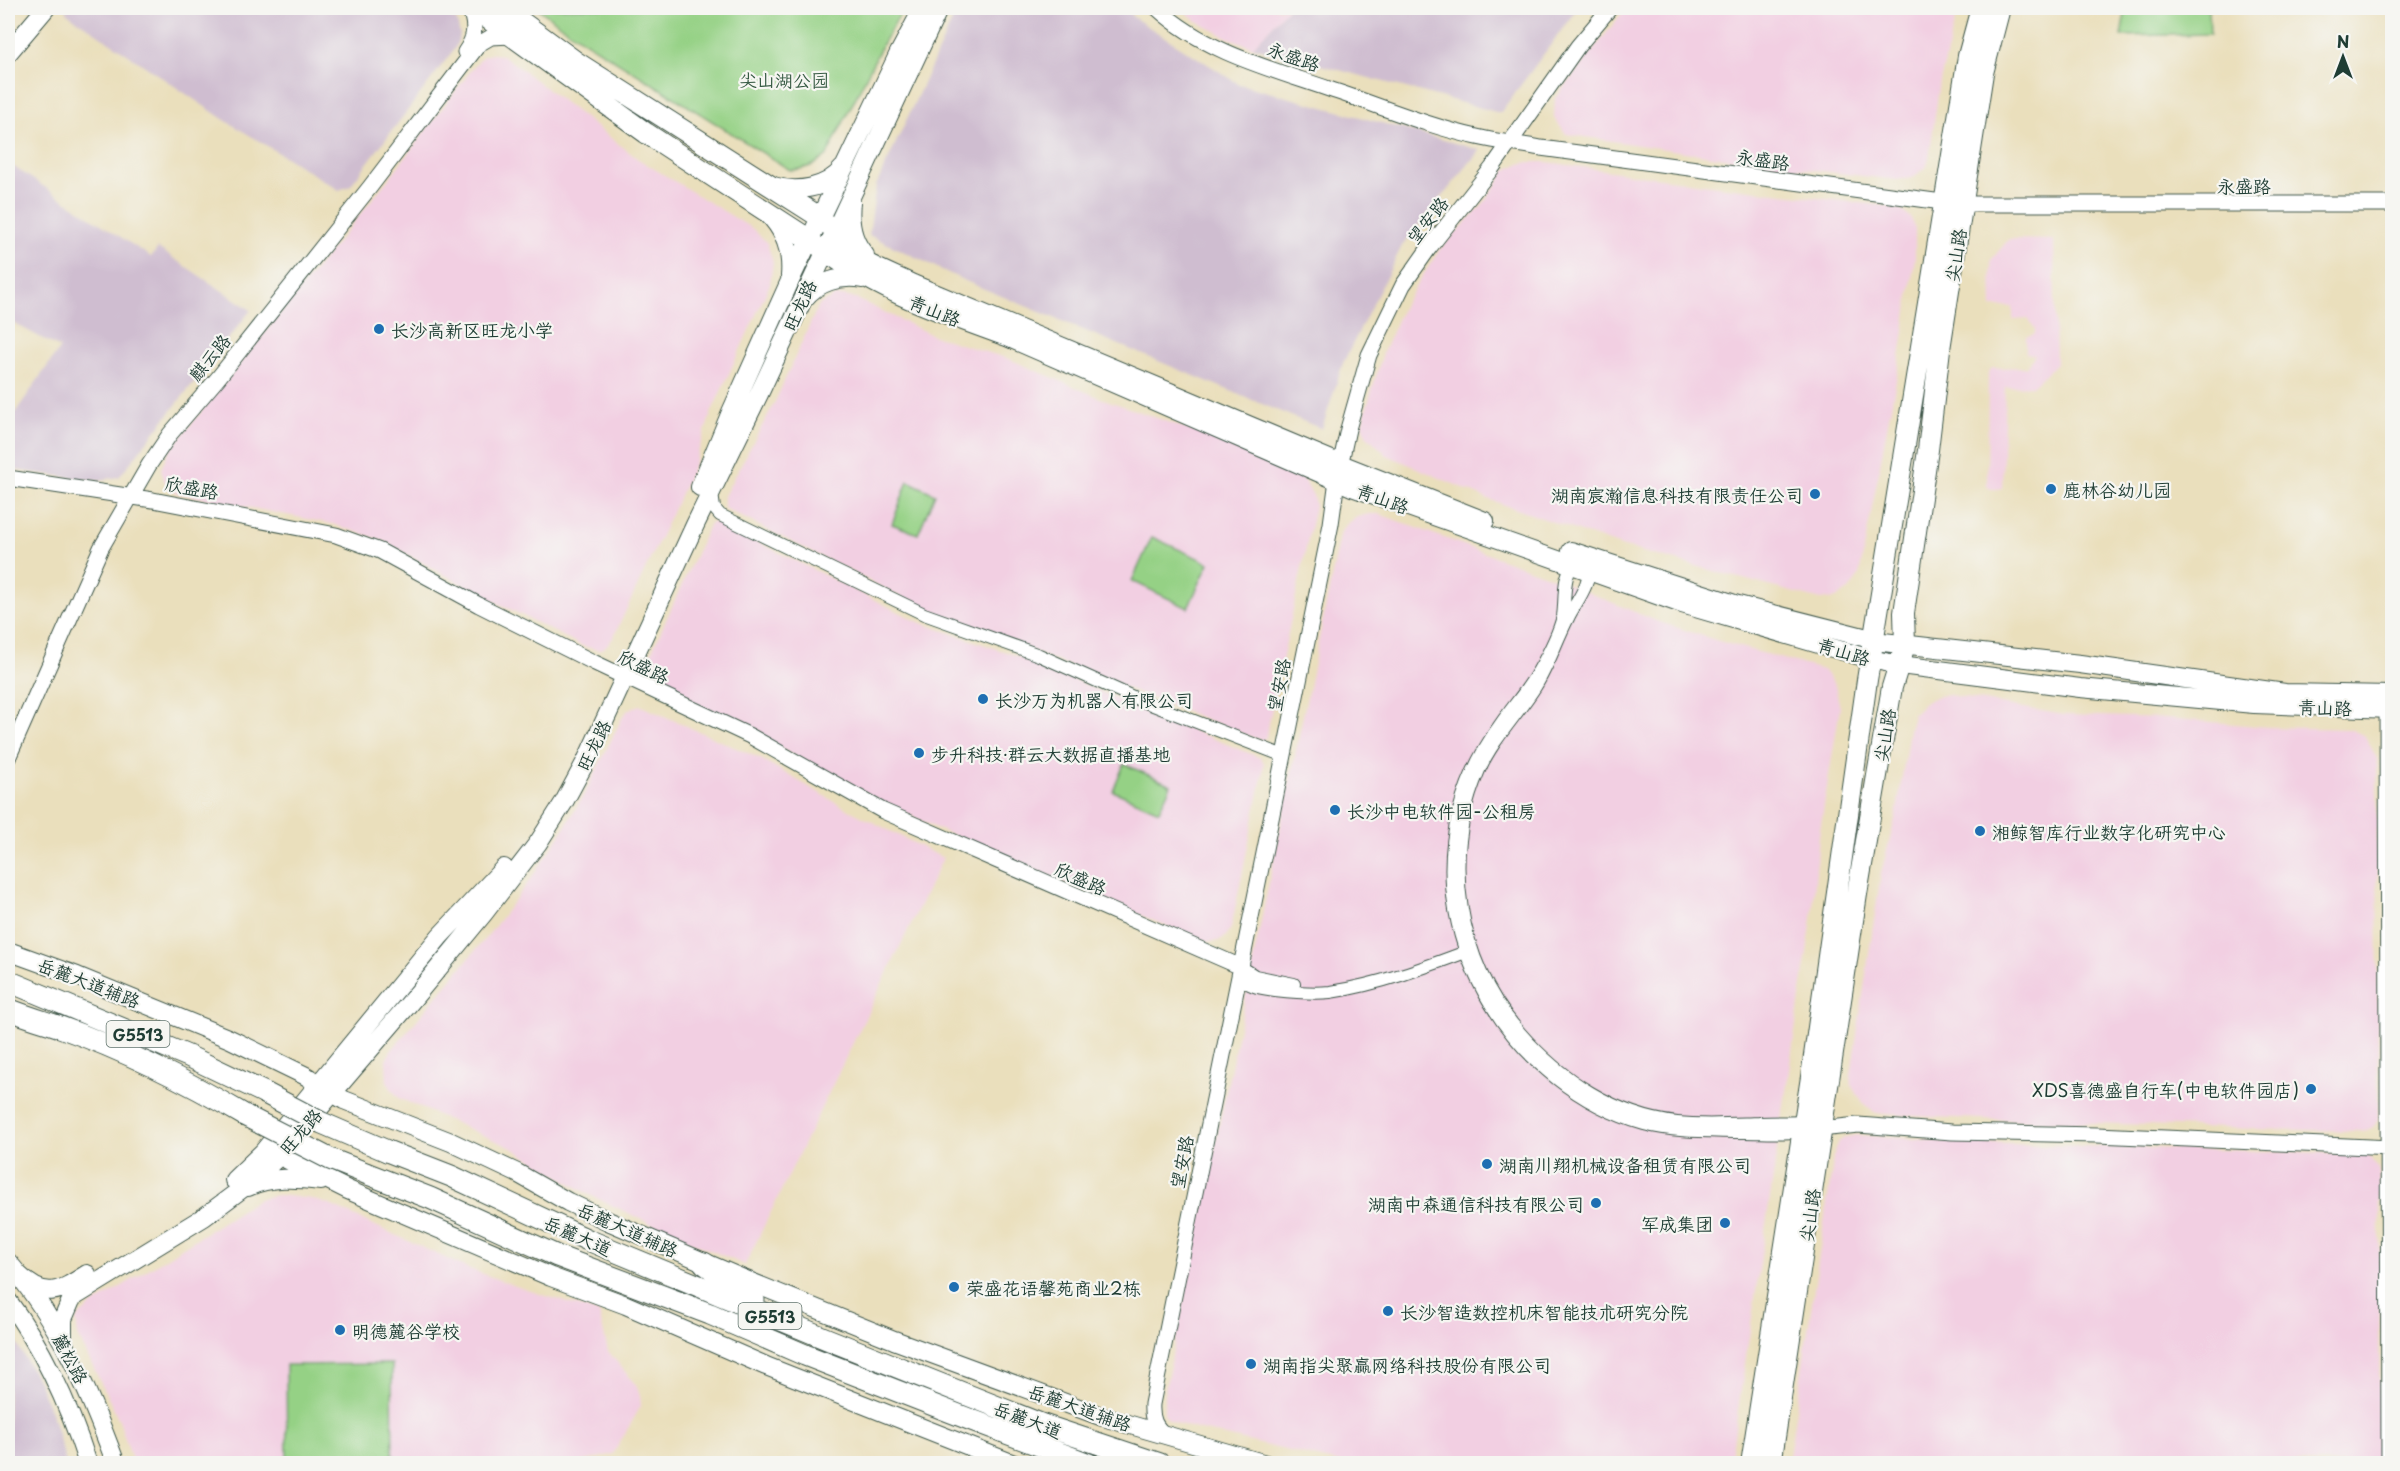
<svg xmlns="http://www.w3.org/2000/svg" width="2400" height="1471" viewBox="0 0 2400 1471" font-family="'Playpen Sans','LXGW WenKai TC',sans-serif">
<rect width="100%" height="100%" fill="#f6f6f2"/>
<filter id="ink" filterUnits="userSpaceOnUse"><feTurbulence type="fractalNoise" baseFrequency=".0167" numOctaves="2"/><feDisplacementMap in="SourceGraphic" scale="12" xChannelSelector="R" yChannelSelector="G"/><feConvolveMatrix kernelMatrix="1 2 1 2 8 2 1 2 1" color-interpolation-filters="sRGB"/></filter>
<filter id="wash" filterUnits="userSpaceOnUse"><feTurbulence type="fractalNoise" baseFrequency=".008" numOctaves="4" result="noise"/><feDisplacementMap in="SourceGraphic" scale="24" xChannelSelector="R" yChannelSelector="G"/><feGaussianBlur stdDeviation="1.35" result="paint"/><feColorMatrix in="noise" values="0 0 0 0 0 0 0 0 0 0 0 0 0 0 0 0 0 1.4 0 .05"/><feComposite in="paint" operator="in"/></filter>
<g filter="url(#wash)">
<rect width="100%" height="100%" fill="#eadfbc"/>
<path fill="#f2cfe2" d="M1180 8H1288L1253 47 1226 37 1197 21Z
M1626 8H1958L1940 81 1929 158 1926 167 1914 177 1897 180 1771 165 1566 134 1554 118 1555 99Z
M492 54 502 55 512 62 638 159 753 229 767 243 773 262 770 284 712 411 692 470 613 638 604 648 598 650 582 646 480 594 381 540 332 524 177 493 165 483 161 469 168 453 390 177 476 64 483 56Z
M1529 162H1546L1731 188 1886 206 1900 209 1911 218 1915 228V258L1898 370 1859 576 1849 590 1836 598 1821 600 1621 546 1488 499 1387 455 1366 435 1362 425 1365 413 1383 353 1403 306 1440 249 1481 207 1505 171 1516 165Z
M2009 239 2054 240 2056 364 2032 386 2005 387 2002 489H1991L1987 486 1988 373 1992 368 2026 367 2035 355 2026 353V337L2035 334V329L2029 319 2013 320V307H1992L1991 260Z
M835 296H844L857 299 934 336 1009 359 1100 398 1228 443 1294 472 1302 478 1313 495 1315 506 1266 737 1263 740 1256 739 927 610 724 508V496L774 404 814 315 819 305Z
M1369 514H1379L1548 576 1659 622 1722 642 1823 670 1835 685 1840 708 1819 836 1812 918 1730 1463H1339L1189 1427 1168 1420 1164 1413V1395L1339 541 1341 532 1347 524 1357 517Z
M717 522 921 623 1035 662 1132 706 1261 758 1264 763 1263 772 1231 928 1226 936 1218 941 1207 942 1192 937 938 829 868 795 655 683 647 672 650 655 710 523Z
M1949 695 2064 715 2166 718 2267 727 2350 729 2365 736 2377 759V774L2378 1112V1120L2373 1127 2367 1130 2360 1131 2255 1129 1931 1117 1884 1114 1873 1112 1863 1103 1852 1086 1851 1075 1881 874 1897 811 1909 730 1914 713 1924 703 1937 696Z
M639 705 761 759 847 809 943 858 745 1265 670 1233 588 1194 512 1148 399 1098 392 1090 387 1081 386 1060 391 1051 489 934 530 880 562 832 587 789 622 718 628 710Z
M1857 1135 1972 1143 2367 1154 2378 1168 2380 1179 2379 1463 1788 1464 1835 1149 1838 1142 1846 1137Z
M278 1195 312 1199 330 1205 467 1268 521 1288 599 1313 608 1351 636 1385 640 1395 641 1406 613 1454 577 1463H133L119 1420 78 1336 76 1321 81 1314 91 1306 246 1207 261 1198Z"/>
<path fill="#cfbdd0" d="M66 8H435L457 21 460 35 455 48 350 186 339 190 223 119 74 18 67 13Z
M958 8H1127L1133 17 1239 84 1480 150 1402 246 1343 363 1322 429 963 280 869 235 876 186Z
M1288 8H1578L1500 113 1253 47Z
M8 163 151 257 158 248 251 310 119 477 96 481 8 469V423L60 348 8 320Z
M8 1328 39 1383 53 1417 66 1463H8Z"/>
<path fill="#95d185" stroke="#5a875c" stroke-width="1.5" d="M537 8H904L885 39 827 155C815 166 806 169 790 170L576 36Z
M2126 8H2209L2210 34 2121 36Z
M908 481 935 494 918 534 892 524Z
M1152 537 1209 563 1188 608 1132 581Z
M1124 764 1171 785 1159 811 1113 791Z
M392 1364 393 1463H287L286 1365Z"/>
</g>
<g filter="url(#ink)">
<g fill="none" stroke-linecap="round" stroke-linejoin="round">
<defs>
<path id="minor" d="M712 493 714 508 720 515 924 614 1039 655 1135 698 1284 756
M1578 561C1561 572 1566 598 1563 616 1559 633 1548 654 1539 670 1529 688 1515 704 1502 722 1483 748 1467 780 1459 811 1424 944 1516 1087 1644 1124 1677 1133 1710 1131 1744 1132 1764 1132 1782 1134 1802 1131
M1588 564C1593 582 1575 603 1568 618 1556 641 1549 665 1535 687 1517 715 1493 739 1479 770 1441 857 1457 961 1520 1033 1560 1079 1615 1116 1677 1123 1705 1126 1731 1124 1759 1123 1774 1122 1789 1123 1804 1122
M1241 967 1255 976 1294 984
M1239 974C1247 987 1261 988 1275 990 1293 992 1312 994 1330 992 1378 985 1426 967 1471 950"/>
<path id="tertiary" d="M1157 8C1205 52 1268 68 1329 89 1378 105 1427 126 1477 137 1498 142 1520 144 1541 148L1957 204H2392
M465 52C476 37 476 24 469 8
M8 478 153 500 336 535 380 551 479 605 595 663 750 736 883 811 1241 967
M2387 697 2389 1464
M8 758 101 548 149 465 170 434 218 378 370 187 479 44 491 37 511 36
M1811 1130 1858 1125 1952 1132 2097 1135 2392 1148
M1166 1436C1155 1427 1151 1419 1152 1404L1331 524 1337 480 1348 429 1369 355 1403 285 1429 248 1492 168 1578 46 1610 8"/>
<path id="secondary" d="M8 53 46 8
M773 186C797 193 826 189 843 168
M851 202C849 221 852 241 865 255
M768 214C785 231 792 252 790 276
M821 218C833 228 839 241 849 250 866 265 893 274 913 284L1341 464 1485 521
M810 240C867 288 937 312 1007 337L1352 487 1682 604 1870 659 1900 665 2080 688 2254 704 2392 709
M804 299C817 282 841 275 862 279
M700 487 731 412 794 272 899 53 923 8
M1571 551 1738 605 1883 642 2080 664 2285 693 2392 695
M8 951 77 976 230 1039 306 1076 344 1100 451 1142 517 1173 568 1202 608 1221 741 1278 894 1340 1103 1417 1266 1464
M270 1151 348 1190 551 1277 626 1305 766 1366 1014 1464
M234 1180 263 1152 440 936 504 868
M248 1187C270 1176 297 1178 321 1181
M8 1262C59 1321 89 1391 116 1464
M19 1275C46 1300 59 1292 87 1274
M8 1301C45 1351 69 1405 88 1464
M63 1341V1319L72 1298 204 1217 251 1182 276 1159 408 1005 484 913 538 843 564 802 586 761 695 525 759 394 939 8"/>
<path id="primary" d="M473 8 646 133 810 240
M503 8 578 63 821 218
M1751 1464 1811 1077 1867 680 1968 56 1981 8
M1771 1464 1857 894 1892 687 1905 645 1904 613 1928 450 1940 349 1983 73 2000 8"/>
<path id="trunk" d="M8 981 188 1056 265 1093
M8 1009C25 1016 42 1021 60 1027 124 1050 187 1081 246 1116
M387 1151 451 1176 588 1240 827 1339 1043 1425 1160 1464
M368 1174 430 1198 557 1256 710 1314 805 1355 969 1419 1089 1464
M704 1263 754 1300"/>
</defs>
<use href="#minor" stroke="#3d5548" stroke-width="14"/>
<use href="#tertiary" stroke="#3d5548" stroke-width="17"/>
<use href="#secondary" stroke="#3d5548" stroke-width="20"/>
<use href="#primary" stroke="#3d5548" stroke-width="22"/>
<use href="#trunk" stroke="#3d5548" stroke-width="23"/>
<use href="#minor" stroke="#fff" stroke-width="12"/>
<use href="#tertiary" stroke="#fff" stroke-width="15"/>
<use href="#secondary" stroke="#fff" stroke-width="18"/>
<use href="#primary" stroke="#fff" stroke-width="20"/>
<use href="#trunk" stroke="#fff" stroke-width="21"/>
<defs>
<path id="trunk-bridge" d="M265 1093 322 1123 387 1151
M246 1116 330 1159 368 1174"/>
</defs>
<use href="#trunk-bridge" stroke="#3d5548" stroke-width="23" stroke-linecap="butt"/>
<use href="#trunk-bridge" stroke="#fff" stroke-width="21"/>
</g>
</g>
<g fill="#1f6fb2" stroke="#f6f6f2" stroke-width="2">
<circle cx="379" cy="329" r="6"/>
<circle cx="2051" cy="489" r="6"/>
<circle cx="1815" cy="494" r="6"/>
<circle cx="983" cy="699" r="6"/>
<circle cx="919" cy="753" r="6"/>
<circle cx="1335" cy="810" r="6"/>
<circle cx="1980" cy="831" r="6"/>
<circle cx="2311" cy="1089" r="6"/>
<circle cx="1487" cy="1164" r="6"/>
<circle cx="1596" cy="1203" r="6"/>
<circle cx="1725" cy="1223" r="6"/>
<circle cx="954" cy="1287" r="6"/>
<circle cx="1388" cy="1311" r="6"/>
<circle cx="340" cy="1330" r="6"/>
<circle cx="1251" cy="1364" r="6"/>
</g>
<g text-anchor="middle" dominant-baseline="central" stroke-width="4.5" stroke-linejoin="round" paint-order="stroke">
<g fill="#f6f6f2" stroke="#60746d" stroke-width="1.5">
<rect x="106.5" y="1021" width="63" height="26" rx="4.5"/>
<rect x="738.5" y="1303" width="63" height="26" rx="4.5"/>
</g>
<g font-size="16" font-weight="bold" fill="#1f3d34">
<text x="138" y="1034">G5513</text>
<text x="770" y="1316">G5513</text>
</g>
<g font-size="18" fill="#1f3d34" stroke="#f6f6f2">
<text transform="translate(1294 56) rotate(19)">永盛路</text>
<text transform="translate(1763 159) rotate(8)">永盛路</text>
<text x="2244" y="185">永盛路</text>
<text transform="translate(1427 220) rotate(-52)">望安路</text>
<text transform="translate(1955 255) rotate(-81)">尖山路</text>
<text transform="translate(799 305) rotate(-65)">旺龙路</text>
<text transform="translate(935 310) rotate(22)">青山路</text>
<text transform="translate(209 357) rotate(-51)">麒云路</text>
<text transform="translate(192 487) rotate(11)">欣盛路</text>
<text transform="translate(1383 498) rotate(20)">青山路</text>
<text transform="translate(1844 651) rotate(17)">青山路</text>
<text transform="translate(644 666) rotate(26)">欣盛路</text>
<text transform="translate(1278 685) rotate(-79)">望安路</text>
<text transform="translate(2325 707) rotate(2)">青山路</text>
<text transform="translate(1884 735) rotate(-81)">尖山路</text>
<text transform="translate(593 745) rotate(-64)">旺龙路</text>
<text transform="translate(1081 878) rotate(24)">欣盛路</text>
<text transform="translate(89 982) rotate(21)">岳麓大道辅路</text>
<text transform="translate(300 1131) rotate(-49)">旺龙路</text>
<text transform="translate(1181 1162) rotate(-79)">望安路</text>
<text transform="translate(1809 1215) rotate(-82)">尖山路</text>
<text transform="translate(628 1229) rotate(24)">岳麓大道辅路</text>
<text transform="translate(578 1235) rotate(24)">岳麓大道</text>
<text transform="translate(71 1358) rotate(62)">麓松路</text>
<text transform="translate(1080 1407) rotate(19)">岳麓大道辅路</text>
<text transform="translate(1028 1419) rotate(21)">岳麓大道</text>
</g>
<g font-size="18" fill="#375b44" stroke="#f6f6f2">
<text x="784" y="79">尖山湖公园</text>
</g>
<g font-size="18" fill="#1f3d34" stroke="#f6f6f2" text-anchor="start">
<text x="391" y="329">长沙高新区旺龙小学</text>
<text x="2063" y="489">鹿林谷幼儿园</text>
<text x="1803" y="494" text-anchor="end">湖南宸瀚信息科技有限责任公司</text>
<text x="995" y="699">长沙万为机器人有限公司</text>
<text x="931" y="753">步升科技·群云大数据直播基地</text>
<text x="1347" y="810">长沙中电软件园-公租房</text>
<text x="1992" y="831">湘鲸智库行业数字化研究中心</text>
<text x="2299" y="1089" text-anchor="end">XDS喜德盛自行车(中电软件园店)</text>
<text x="1499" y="1164">湖南川翔机械设备租赁有限公司</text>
<text x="1584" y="1203" text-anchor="end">湖南中森通信科技有限公司</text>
<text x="1713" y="1223" text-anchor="end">军成集团</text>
<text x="966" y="1287">荣盛花语馨苑商业2栋</text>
<text x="1400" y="1311">长沙智造数控机床智能技术研究分院</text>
<text x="352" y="1330">明德麓谷学校</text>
<text x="1263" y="1364">湖南指尖聚赢网络科技股份有限公司</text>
</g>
</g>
<rect width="2400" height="1471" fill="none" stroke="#f6f6f2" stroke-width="30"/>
<g transform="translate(2343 57)" stroke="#f6f6f2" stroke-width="4.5" paint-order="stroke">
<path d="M0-4.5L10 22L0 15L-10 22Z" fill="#1f3d34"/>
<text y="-9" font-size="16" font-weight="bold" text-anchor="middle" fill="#1f3d34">N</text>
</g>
</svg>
